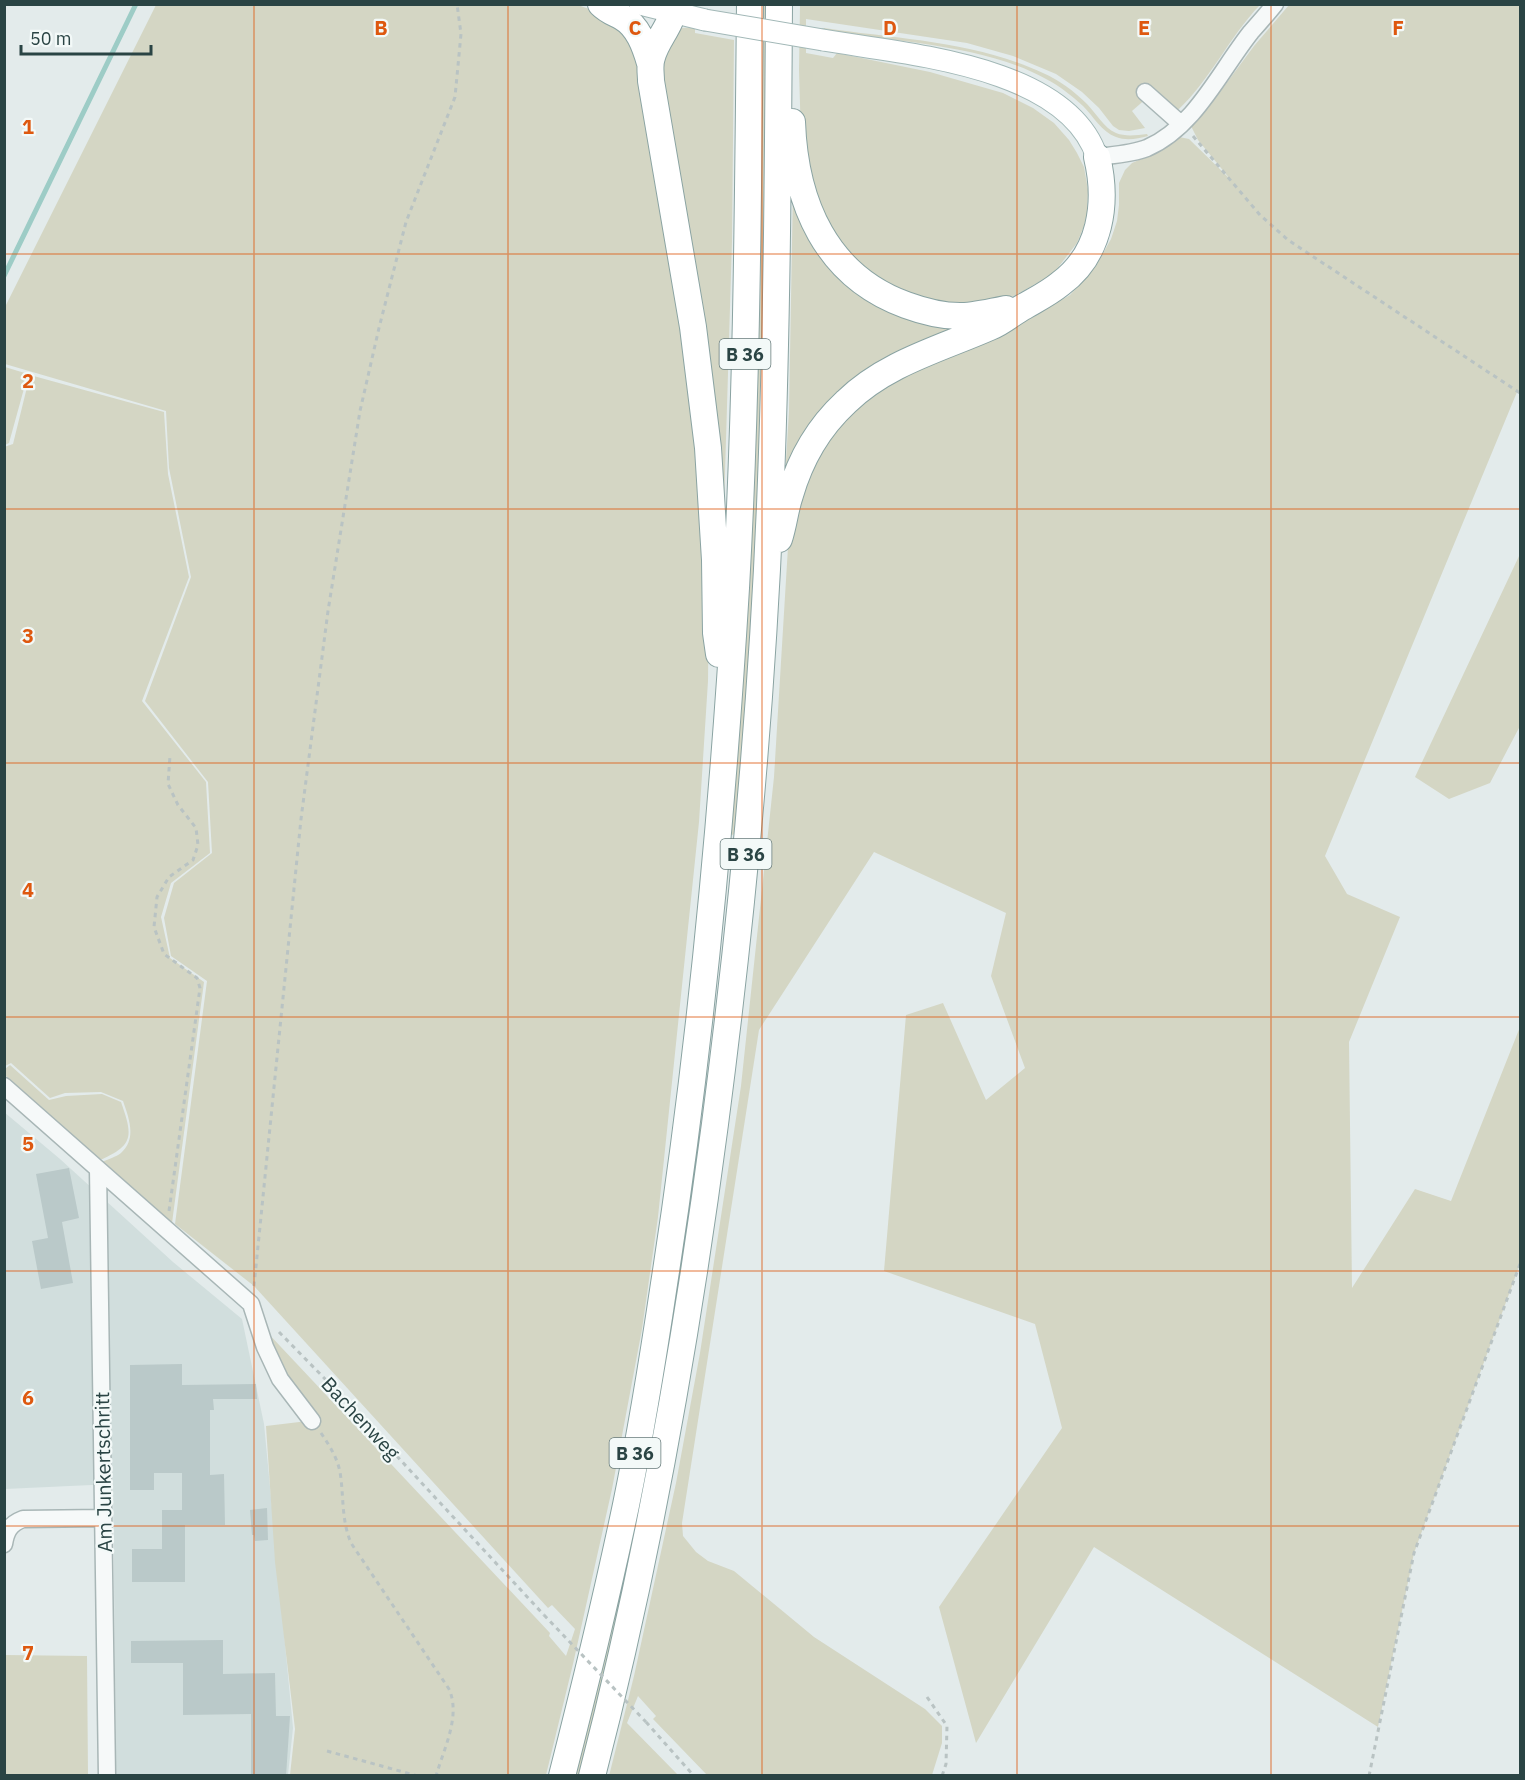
<svg xmlns="http://www.w3.org/2000/svg" width="1525" height="1780" viewBox="0 0 1525 1780" font-family="'IBM Plex Sans',sans-serif">
<rect width="100%" height="100%" fill="#e3ebeb"/>
<path fill="#d1dedd" d="M4 1112 60 1159 173 1262 242 1319 264 1424 293 1728 288 1775H116L113 1484 5 1489Z"/>
<path fill="#d4d6c4" d="M768 4 763 369 751 627 737 829 736 833 732 835 730 833 761 5Z
M156 5H578L608 16 639 51 695 378 709 586 708 681 699 822 658 1217 642 1329 612 1489 573 1664 546 1775H290L295 1729 275 1562 266 1426 316 1420 283 1367 265 1330 550 1633 549 1636 566 1656 575 1629 552 1605 548 1608 254 1286 175 1224 207 981 171 956 164 918 174 883 212 853 208 782 145 701 191 577 169 468 166 411 5 364 4 309Z
M800 5H1260C1229 37 1211 79 1178 110L1156 90 1132 111 1145 128 1129 131 1119 130 1113 126 1099 108 1082 92 1056 74 1013 56 967 43 806 19V53L833 58 837 53 930 72 1003 93 1033 108 1054 123 1069 140 1077 153 1084 167 1088 190 1087 213 1084 226 1077 243 1053 274 1016 295 991 303 943 307 875 283 823 223 801 139 799 70Z
M1289 5H1520V393L1517 392 1325 856 1347 894 1400 917 1349 1042 1352 1288 1415 1189 1451 1201 1520 1027V1264L1414 1553 1378 1727 1094 1547 976 1743 939 1607 1062 1428 1035 1324 884 1271 906 1015 943 1003 986 1100 1025 1068 991 976 1006 913 874 852 759 1030 682 1523 683 1536 696 1552 708 1561 734 1571 814 1637 925 1709 942 1726V1743L932 1775H707L653 1719 656 1716 638 1696 627 1723 678 1775 609 1776 634 1676 676 1483 700 1353 741 1086 774 777 788 547 810 463 865 393 1033 317 1070 295 1096 266 1111 239 1117 221 1119 205V183L1125 170 1132 163 1160 151 1179 137 1189 139 1230 179 1198 140 1190 124 1208 108 1254 46Z
M695 27V33L734 40 732 241 723 539 660 59 678 31 682 28Z
M824 28C897 39 975 41 1043 73 1059 80 1074 91 1087 104 1096 113 1104 128 1116 133 1126 137 1137 135 1147 134L1148 136C1137 139 1126 141 1116 137 1102 132 1093 116 1083 106 1072 96 1060 86 1046 79 986 45 892 41 823 31Z
M793 188 829 262 966 324 917 349 785 477 789 411Z
M5 367 28 374 9 443 5 445Z
M30 375 164 412 168 474 189 577 142 701 206 782 210 853 171 883 161 917 170 958 204 982 172 1223 102 1162C108 1159 116 1157 121 1153 137 1139 129 1118 123 1101L101 1092 65 1093 50 1098 11 1063 5 1066 4 447 13 444Z
M1520 554V726L1490 783 1449 799 1415 777Z
M10 1065 49 1100 66 1096 102 1094 121 1102C133 1136 134 1145 100 1160L5 1075V1069Z
M690 1225 660 1419 617 1631 580 1775 573 1776 684 1226Z
M5 1655 87 1656 88 1775H5Z"/>
<g fill="none" stroke-linecap="round" stroke-linejoin="round">
<path stroke="#9dccc6" stroke-width="5" d="M4 276 136 4"/>
</g>
<path fill="#bac9c9" d="M69 1168 79 1218 62 1222 73 1283 41 1289 32 1241 48 1238 36 1174Z
M182 1364V1385L256 1384 257 1399H213L214 1410H210V1475L224 1474 225 1525H185V1582H132V1549H162V1510H182V1473H154V1490H130V1365Z
M267 1508 268 1540 255 1541 254 1535H252L250 1510Z
M223 1640V1674L275 1673 276 1716H290L286 1776H251V1714L183 1715V1663H131V1641Z"/>
<g fill="none" stroke-linecap="round" stroke-linejoin="round">
<defs>
<path id="minor" d="M1145 92 1181 124
M1097 157C1113 155 1132 154 1147 148 1195 127 1220 71 1251 32 1259 23 1267 14 1275 4
M4 1086 251 1304 265 1347 280 1379 312 1421
M98 1169 107 1776
M4 1544C6 1531 10 1524 23 1519L103 1518"/>
<path id="major" d="M640 4 705 20
M823 40C904 54 1067 65 1097 157"/>
<path id="highway" d="M601 4C608 11 615 13 622 17 638 26 645 46 650 63
M674 4C673 25 657 38 652 57 649 65 651 73 651 81L693 327 708 448 715 560 716 633 719 654
M792 122C795 203 826 276 906 305 925 312 945 317 965 316 978 315 992 312 1006 309
M779 539C784 524 785 509 790 495 800 460 819 427 846 402 886 363 940 349 990 327 1003 322 1013 312 1025 306 1037 299 1049 293 1060 284 1101 254 1108 203 1097 157
M562 1776C585 1686 607 1595 626 1505 641 1432 653 1358 664 1284 700 1053 722 821 736 588 747 394 748 199 750 4
M592 1776C648 1560 686 1345 715 1124 743 910 763 695 771 480 777 322 778 163 779 4"/>
</defs>
<use href="#minor" stroke="#a8b6b6" stroke-width="19"/>
<use href="#major" stroke="#a2b8b7" stroke-width="23"/>
<use href="#highway" stroke="#8aa3a2" stroke-width="28"/>
<path stroke="#b9c3c3" stroke-width="3" stroke-dasharray="4.5 4.5" stroke-linecap="butt" d="M1193 136 1260 215 1288 240 1520 393
M169 1211 200 988 197 978 164 954 154 927 157 897 169 877 193 860 198 845 196 828 178 805 168 784 170 756
M254 1286 301 819 328 611 360 411 379 328 406 222 455 97 461 34 457 4
M279 1332 331 1385 544 1615
M321 1433C329 1445 337 1457 340 1472 344 1496 341 1519 351 1543L449 1689C461 1716 444 1748 436 1776
M927 1697 947 1726 946 1764 942 1776
M646 1722 694 1776
M327 1751 418 1776
M1369 1776 1414 1553 1520 1264"/>
<use href="#minor" stroke="#f6f9f9" stroke-width="16"/>
<use href="#major" stroke="#fff" stroke-width="21"/>
<use href="#highway" stroke="#fff" stroke-width="26"/>
<defs>
<path id="major-bridge" d="M705 20 823 40"/>
</defs>
<use href="#major-bridge" stroke="#a2b8b7" stroke-width="23" stroke-linecap="butt"/>
<path stroke="#b9c3c3" stroke-width="3" stroke-dasharray="4.5 4.5" stroke-linecap="butt" d="M544 1615 646 1722"/>
<use href="#major-bridge" stroke="#fff" stroke-width="21"/>
</g>
<path fill="none" stroke="#de580f" stroke-width="1.5" stroke-opacity="0.55" d="M254 4V1776M508 4V1776M762 4V1776M1017 4V1776M1271 4V1776M4 254H1520M4 509H1520M4 763H1520M4 1017H1520M4 1271H1520M4 1526H1520"/>
<g text-anchor="middle" dominant-baseline="central" stroke-width="4.5" stroke-linejoin="round" paint-order="stroke">
<g fill="#f3f9f8" stroke="#667a7a" stroke-width="1.5">
<rect x="719.5" y="339" width="51" height="30" rx="4.5"/>
<rect x="720.5" y="839" width="51" height="30" rx="4.5"/>
<rect x="609.5" y="1438" width="51" height="30" rx="4.5"/>
</g>
<g font-size="18" font-weight="bold" fill="#2a4444">
<text x="745" y="354">B 36</text>
<text x="746" y="854">B 36</text>
<text x="635" y="1453">B 36</text>
</g>
<g font-size="20" fill="#2a4444" stroke="#f3f9f8">
<text transform="translate(361 1418) rotate(47)">Bachenweg</text>
<text transform="translate(103 1472) rotate(-91)">Am Junkertschritt</text>
</g>
</g>
<g font-size="20" text-anchor="middle" font-weight="bold" fill="#de580f" stroke="#f3f9f8" stroke-width="4.5" stroke-linejoin="round" paint-order="stroke">
<text x="381" y="35">B</text>
<text x="635" y="35">C</text>
<text x="890" y="35">D</text>
<text x="1144" y="35">E</text>
<text x="1398" y="35">F</text>
<text x="28" y="134">1</text>
<text x="28" y="388">2</text>
<text x="28" y="643">3</text>
<text x="28" y="897">4</text>
<text x="28" y="1151">5</text>
<text x="28" y="1405">6</text>
<text x="28" y="1660">7</text>
</g>
<rect width="1525" height="1780" fill="none" stroke="#2a4444" stroke-width="12"/>
<path d="M21 45v9h130v-9" fill="none" stroke="#2a4444" stroke-width="3"/>
<text x="30" y="45" font-size="18" fill="#2a4444" stroke="#f3f9f8" stroke-width="4.5" paint-order="stroke">50 m</text>
</svg>
